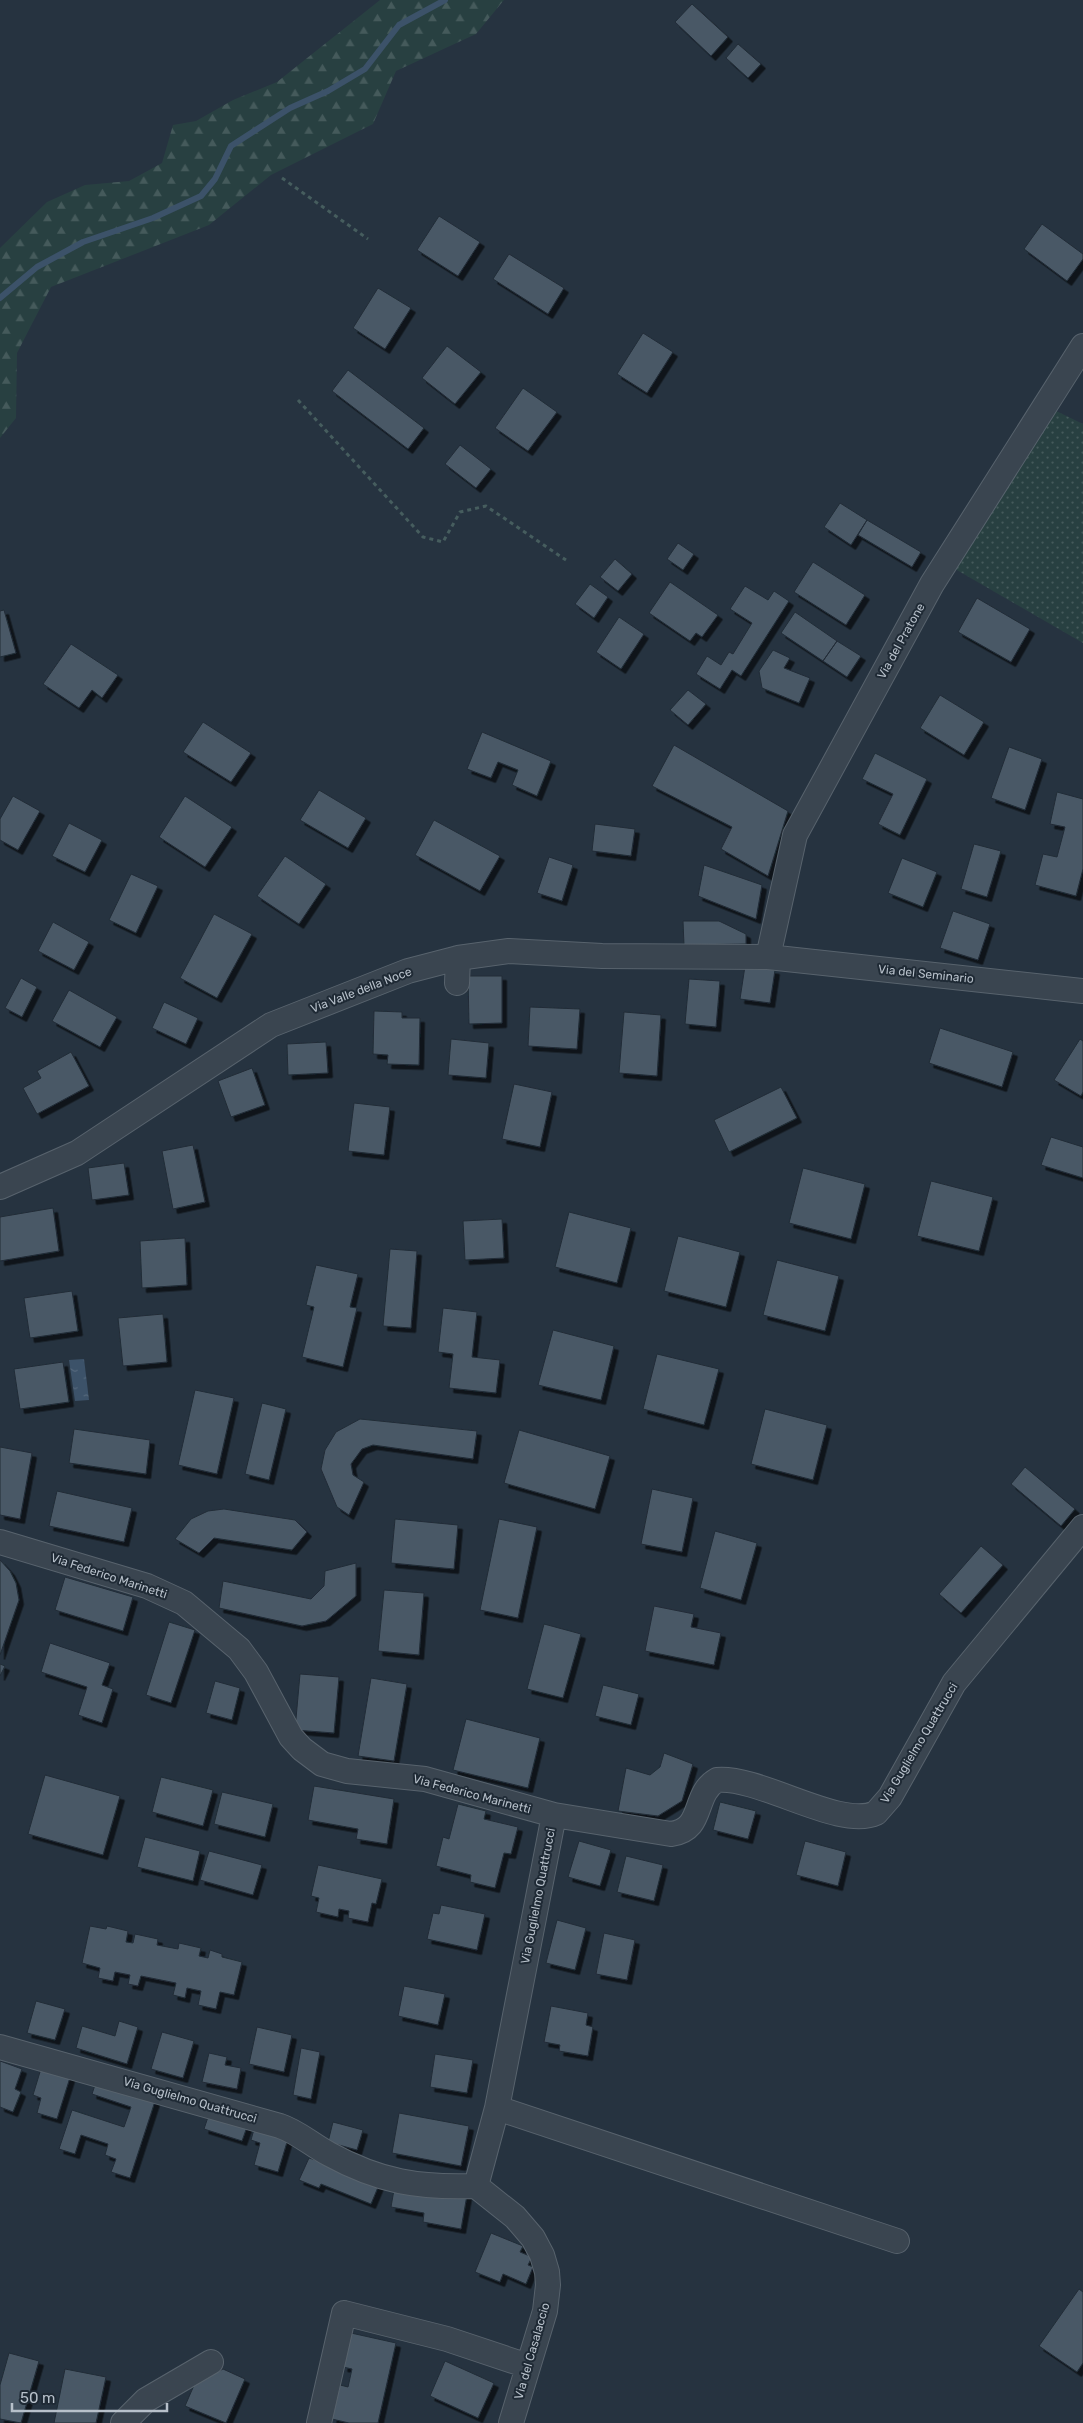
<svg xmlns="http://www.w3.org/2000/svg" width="1083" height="2423" viewBox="0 0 1083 2423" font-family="Rubik,sans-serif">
<defs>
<pattern id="grass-dots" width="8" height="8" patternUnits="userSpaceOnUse" patternTransform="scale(1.25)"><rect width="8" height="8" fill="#284041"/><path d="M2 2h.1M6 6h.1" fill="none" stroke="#455a5b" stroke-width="1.8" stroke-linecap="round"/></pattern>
<pattern id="forest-firs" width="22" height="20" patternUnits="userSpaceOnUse" patternTransform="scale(1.25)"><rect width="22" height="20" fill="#284041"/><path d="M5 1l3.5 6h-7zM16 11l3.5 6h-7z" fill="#455a5b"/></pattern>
<pattern id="water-ripples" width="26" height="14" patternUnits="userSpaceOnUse" patternTransform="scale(1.25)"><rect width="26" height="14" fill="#3c5269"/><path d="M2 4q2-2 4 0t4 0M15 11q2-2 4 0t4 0" fill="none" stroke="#56697d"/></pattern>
<filter id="shadow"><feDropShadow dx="4.5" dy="4.5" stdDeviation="0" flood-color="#0009"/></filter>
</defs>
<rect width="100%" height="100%" fill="#263340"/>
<path fill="url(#grass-dots)" d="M1046 406 1083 424V643L943 562Z"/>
<path fill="url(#forest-firs)" d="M380 0H504L476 34 396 71 373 124 271 175 209 225 51 287 17 353 16 418 0 438V248L47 202 85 185 129 181 162 163 173 125 196 121 233 100 277 82Z"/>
<path fill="url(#water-ripples)" d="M84 1359 89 1400 75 1401 69 1360Z"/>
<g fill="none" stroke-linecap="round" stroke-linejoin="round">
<path stroke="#3c5269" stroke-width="6" d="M0 298 37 267 83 242 153 218 201 196 215 179 231 146 290 108 328 91 365 69 399 25 445 0"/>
</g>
<path fill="#4a5966" stroke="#212c37" filter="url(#shadow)" d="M692 4 728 37 711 56 675 22Z
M738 44 761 64 748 78 726 58Z
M439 216 480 242 458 276 417 250Z
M1042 224 1083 254V259L1067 281 1024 249Z
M509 254 564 288 548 314 493 279Z
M378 288 411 308 385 349 353 328Z
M643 333 673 352 647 393 617 374Z
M447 346 481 372 455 404 422 378Z
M348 370 424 428 408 449 332 391Z
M523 388 557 412 528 451 495 428Z
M460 445 491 469 476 488 445 464Z
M840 503 867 520 851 545 824 527Z
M867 520 921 552 912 567 858 535Z
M678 543 694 554 683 570 667 559Z
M615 559 632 574 618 591 600 577Z
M813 562 865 595 846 625 794 592Z
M670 582 718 615 702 637 696 633 690 641 649 613Z
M590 584 608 597 594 618 575 604Z
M745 586 768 600 774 591 789 601 741 676 732 670 720 689 696 674 707 656 721 665 729 652 733 654 752 623 730 609Z
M977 598 1030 629 1011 662 958 632Z
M4 610 16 653 0 657V611Z
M795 612 837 641 823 661 781 633Z
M619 617 644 634 621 669 596 652Z
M837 641 861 656 847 677 823 661Z
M71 644 118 675 102 698 92 690 79 708 43 684Z
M773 650 790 658 784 668 810 678 799 703 762 688 759 671Z
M688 690 706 704 688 725 670 710Z
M940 695 984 722 964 755 920 728Z
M203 722 251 753 231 782 183 752Z
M482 732 551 761 537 796 512 785 518 770 498 762 491 778 467 769Z
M674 745 788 811 768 876 721 849 732 827 652 786Z
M1009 747 1042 759 1025 810 991 798Z
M875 753 927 779 900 835 878 824 893 794 862 779Z
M319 790 366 818 348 848 300 820Z
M1057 792 1083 799V869L1076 896 1035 885 1043 854 1057 857 1065 827 1050 824Z
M13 796 40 811 18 850 0 840V819Z
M185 796 232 827 205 867 159 837Z
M434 820 500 856 480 891 415 855Z
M69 823 102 840 85 872 52 856Z
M595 824 635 829 631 856 592 851Z
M974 844 1001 851 987 897 961 889Z
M285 856 326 884 299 924 257 896Z
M549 857 573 865 562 901 537 893Z
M902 858 937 872 923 907 888 893Z
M704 865 762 885 756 919 698 896Z
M131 874 158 886 136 933 109 920Z
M953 911 990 924 978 960 940 948Z
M214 914 252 934 217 998 180 978Z
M683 921H719L746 934V944L684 945Z
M53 922 89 942 74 970 38 951Z
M745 966 775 970 770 1003 740 999Z
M468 976H502V1023L469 1024Z
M21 978 37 987 22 1017 5 1008Z
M689 979 720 981 716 1027 685 1024Z
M69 990 117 1017 100 1047 52 1021Z
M164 1002 198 1018 186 1044 152 1028Z
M530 1007 580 1009 577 1049 528 1046Z
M374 1011 402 1012V1018H420L419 1065 387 1064 388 1055 373 1054Z
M624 1012 661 1015 657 1076 619 1073Z
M940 1028 1013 1052 1002 1087 929 1063Z
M451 1039 489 1043 486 1078 448 1075Z
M1080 1039 1083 1041V1092L1081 1096 1054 1080Z
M326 1042 328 1073 288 1075 287 1044Z
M71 1052 89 1086 37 1114 23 1088 41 1078 37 1071Z
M252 1068 265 1105 231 1117 218 1081Z
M514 1084 552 1092 540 1147 502 1139Z
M781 1087 797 1118 729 1152 714 1120Z
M354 1103 390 1107 384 1155 348 1151Z
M1051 1137 1083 1147V1178L1041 1165Z
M193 1145 205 1202 173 1209 162 1151Z
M124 1163 129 1195 92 1200 88 1168Z
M803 1168 865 1184 851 1239 789 1223Z
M931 1181 993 1197 979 1251 917 1236Z
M53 1208 59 1251 0 1261V1217Z
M569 1212 631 1228 617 1283 555 1267Z
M502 1219 504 1258 465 1260 463 1221Z
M678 1236 740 1252 726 1307 664 1291Z
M185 1238 187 1285 142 1288 140 1241Z
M390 1249 417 1251 411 1328 383 1326Z
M777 1260 839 1276 825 1331 763 1315Z
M316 1265 358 1274 350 1307 357 1308 343 1367 302 1357 314 1307 306 1305Z
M72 1291 78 1331 30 1338 24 1298Z
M443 1308 477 1312 472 1357 500 1360 496 1393 449 1388 453 1354 438 1352Z
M163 1314 167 1362 123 1366 118 1318Z
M553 1330 614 1346 601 1400 538 1385Z
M657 1354 719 1369 704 1425 643 1409Z
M63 1362 69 1402 20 1409 14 1369Z
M195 1390 234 1398 217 1474 178 1465Z
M262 1403 286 1409 269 1480 245 1474Z
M765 1409 827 1425 813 1480 751 1464Z
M360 1419 477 1431 473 1459 373 1445 362 1449 351 1464 353 1475 364 1482 349 1515 337 1507 321 1469 325 1450 336 1432Z
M74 1429 150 1440 146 1474 69 1463Z
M519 1430 610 1456 595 1509 504 1483Z
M0 1447 32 1453 20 1519 0 1515Z
M1025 1467 1075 1509 1061 1526 1011 1484Z
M652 1489 693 1498 682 1552 641 1544Z
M57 1491 132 1508 124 1542 49 1526Z
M224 1509 295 1520 307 1532 292 1550 214 1538 199 1553 175 1539 191 1519 208 1511Z
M395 1519 458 1525 454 1569 391 1563Z
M499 1519 537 1527 518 1618 480 1610Z
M715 1531 757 1543 741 1600 700 1588Z
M981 1546 1003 1565 961 1613 939 1594Z
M0 1560 10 1571 16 1583 19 1600 0 1655Z
M356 1563V1596L326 1621 302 1626 219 1608 223 1581 311 1599 324 1586 325 1571Z
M65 1577 133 1597 123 1631 55 1610Z
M384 1590 424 1593 419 1655 378 1651Z
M654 1606 694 1614 691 1627 721 1633 714 1665 645 1651Z
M169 1622 195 1630 171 1703 146 1695Z
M544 1624 581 1634 563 1698 527 1689Z
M50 1643 110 1663 102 1685 113 1689 102 1723 78 1715 87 1687 41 1672Z
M0 1664 5 1666 0 1676Z
M300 1674 339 1677 334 1733 295 1730Z
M371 1678 407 1684 394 1761 358 1756Z
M215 1681 240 1688 232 1720 206 1713Z
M603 1685 639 1694 631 1725 595 1716Z
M466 1719 540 1738 528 1788 453 1770Z
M664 1753 693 1764 682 1801 658 1816 618 1811 626 1768 650 1775 660 1767Z
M45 1775 120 1796 103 1855 28 1834Z
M161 1777 213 1790 203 1826 152 1812Z
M314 1786 394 1799 387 1844 356 1839 358 1829 308 1820Z
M222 1792 273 1804 265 1837 214 1824Z
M720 1802 756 1811 748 1839 713 1830Z
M458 1804 486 1811 484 1819 518 1827 511 1854 504 1853 495 1888 470 1882 471 1875 436 1866 443 1837 449 1839Z
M145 1837 200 1851 193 1881 137 1867Z
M579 1841 611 1850 600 1886 568 1877Z
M805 1841 846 1852 838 1886 796 1875Z
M209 1851 262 1865 253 1895 200 1880Z
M626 1856 663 1865 654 1901 617 1892Z
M318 1865 382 1879 376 1904 372 1903 368 1922 348 1918 349 1911 339 1909 338 1917 316 1912 319 1898 311 1896Z
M441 1905 485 1914 477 1950 427 1939 433 1913 439 1914Z
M557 1920 586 1928 575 1970 546 1963Z
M90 1926 106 1929 107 1926 128 1931 126 1942 133 1943 135 1934 158 1939 157 1945 178 1949 179 1943 201 1948 199 1956 208 1958 210 1950 222 1954V1957L242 1962 234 1995 220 1992 216 2009 198 2005 201 1991 187 1988 185 1998 173 1995 176 1983 141 1976 138 1986 128 1984 130 1975 115 1972 113 1981 98 1978 100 1968 82 1963Z
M604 1933 635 1940 627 1980 596 1974Z
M404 1986 445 1994 438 2025 398 2016Z
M36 2001 65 2009 55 2040 27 2033Z
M551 2006 588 2013 586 2025 593 2027 588 2056 559 2051 560 2045 544 2042Z
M119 2021 138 2027 127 2064 76 2048 82 2026 115 2036Z
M257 2027 292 2035 284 2072 249 2064Z
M162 2032 194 2041 183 2078 151 2069Z
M301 2048 320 2052 311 2099 293 2095Z
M209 2053 227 2057 225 2065 241 2068 237 2089 202 2082Z
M435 2054 473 2060 467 2093 430 2087Z
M0 2061 22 2069 15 2089 21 2092 13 2112 0 2107Z
M43 2062 72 2071 57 2119 37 2113 41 2098 33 2095Z
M98 2076 157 2095 130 2178 111 2172 116 2159 105 2155 108 2144 81 2135 75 2154 59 2149 72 2110 124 2127 131 2107 92 2094Z
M211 2108 249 2121 242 2141 204 2129Z
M399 2113 469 2126 461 2166 392 2153Z
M256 2122 290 2132 278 2172 254 2165 260 2143 251 2140Z
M333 2122 363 2130 357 2150 328 2142Z
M309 2158 381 2180 371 2204 321 2184 319 2188 299 2180Z
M395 2184 467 2195 461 2229 423 2222 424 2213 391 2207Z
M491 2233 523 2246 520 2252 532 2257 528 2265 533 2267 526 2284 503 2274 500 2282 475 2272Z
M1079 2289 1083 2292V2363L1077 2372 1039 2346Z
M351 2333 396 2343 378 2423H349L332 2419 340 2385 348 2387 352 2369 343 2367Z
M9 2353 39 2361 21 2423 0 2419V2385Z
M445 2361 494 2383 478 2418 430 2396Z
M65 2369 106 2377 96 2423H54Z
M223 2369 245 2379 226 2423 185 2406 195 2383Z"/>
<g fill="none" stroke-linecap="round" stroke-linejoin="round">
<defs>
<path id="minor" d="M768 957 795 835 932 584 1083 346
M457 983 458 958
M0 1187 77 1153 271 1025 408 971 458 958 509 951 602 956 768 957 1083 991
M0 1542 147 1586 184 1603 239 1649 256 1672 291 1737 302 1749 322 1764 347 1771 425 1779 554 1815 671 1834C705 1830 692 1794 717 1780 760 1776 840 1830 876 1813L890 1797 954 1683 1083 1527
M0 2047 280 2126C298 2132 312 2145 329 2154 380 2182 419 2188 476 2186
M497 2108 897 2241
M476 2186 497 2108 554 1815
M476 2186 515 2217 533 2238 542 2255 547 2272 548 2285 545 2311 511 2423
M123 2423 146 2400 211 2362
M319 2423 344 2313 447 2339 528 2366"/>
</defs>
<use href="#minor" stroke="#58636d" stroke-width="26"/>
<path stroke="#465d5e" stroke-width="3" stroke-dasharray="4 4" stroke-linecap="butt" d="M282 178 368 239
M298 400 423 537 443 542 460 512 486 506 566 560"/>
<use href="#minor" stroke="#3a4550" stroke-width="24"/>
</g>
<g text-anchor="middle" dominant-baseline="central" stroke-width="4" stroke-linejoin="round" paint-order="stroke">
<g font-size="12" fill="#b7c0ca" stroke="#1f2a35">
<text transform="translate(901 641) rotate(-61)">Via del Pratone</text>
<text transform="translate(926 974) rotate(6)">Via del Seminario</text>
<text transform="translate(361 990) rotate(-21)">Via Valle della Noce</text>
<text transform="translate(109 1576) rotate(18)">Via Federico Marinetti</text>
<text transform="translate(919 1743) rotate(-59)">Via Guglielmo Quattrucci</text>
<text transform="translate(472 1794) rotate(15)">Via Federico Marinetti</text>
<text transform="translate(538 1896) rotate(-79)">Via Guglielmo Quattrucci</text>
<text transform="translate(190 2100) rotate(16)">Via Guglielmo Quattrucci</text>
<text transform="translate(532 2351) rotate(-74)">Via del Casalaccio</text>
</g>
</g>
<path d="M12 2403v8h155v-8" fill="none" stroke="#b7c0ca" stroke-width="2.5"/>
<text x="20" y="2403" font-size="15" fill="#b7c0ca" stroke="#1f2a35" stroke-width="4" paint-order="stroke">50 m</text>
</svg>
